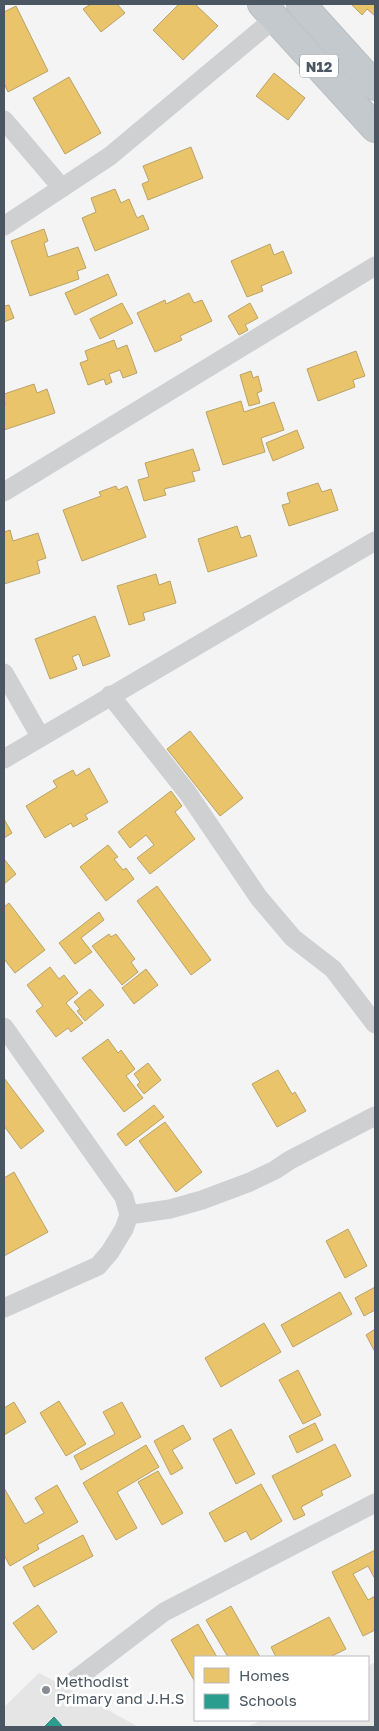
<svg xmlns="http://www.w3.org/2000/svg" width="379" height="1731" viewBox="0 0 379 1731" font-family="'Golos Text',sans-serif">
<rect width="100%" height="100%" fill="#f4f4f4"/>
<path fill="#e6e5e6" d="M375 1662V1727H247L262 1720H368V1666Z
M39 1673 139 1727H4V1707Z"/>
<path fill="#e9c46a" stroke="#b9a367" d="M91 4H117L125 13 101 32 83 9Z
M179 4H195L218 26 183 60 153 30Z
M351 4H375V16L367 9 362 15Z
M16 6 48 71 8 92 4 83V12Z
M274 73 305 98 288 120 256 96Z
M69 77 101 133 65 154 33 98Z
M191 147 203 178 148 200 142 184 149 181 143 166Z
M115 189 121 203 129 199 137 218 143 215 149 229 95 251 82 218 96 212 91 198Z
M44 229 48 241 44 243 48 257 78 247 86 268 77 271 79 279 30 296 11 241Z
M270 244 274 255 283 251 292 273 261 286 263 291 247 297 231 261Z
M108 274 117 295 75 315 65 293Z
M189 293 194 303 202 300 212 321 180 336 182 340 155 352 137 313 165 300 166 304Z
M122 303 133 323 100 339 90 319Z
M250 303 258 318 245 325 248 330 239 335 228 316Z
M9 305 14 318 4 322V306Z
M114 340 117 349 127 345 137 373 123 378 120 370 109 374 112 382 106 385 104 379 88 385 80 363 88 360 85 351Z
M356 351 365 376 353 380 355 387 318 401 307 369Z
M251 371 253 378 258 376 262 391 257 393 260 403 249 406 240 375Z
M34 384 37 393 47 389 55 413 4 430V405H5L4 394Z
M241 401 244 412 274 402 284 430 261 438 265 452 223 465 206 412Z
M297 430 304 448 273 461 266 443Z
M193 449 200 470 192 472 195 481 164 489 166 495 144 501 138 480 149 477 145 463Z
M318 483 322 492 331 489 338 510 289 526 282 505 290 503 287 493Z
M116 486 118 490 127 486 146 537 82 561 63 510 101 496 99 492Z
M237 526 241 538 250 535 257 556 208 572 198 539Z
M10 530 13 541 38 533 46 558 37 561 40 573 4 584V532Z
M156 574 159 585 170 581 176 603 143 613 145 620 129 625 117 586Z
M95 616 110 656 83 666 79 654 72 657 77 669 50 679 35 639Z
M190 731 243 798 220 816 167 749Z
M89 768 108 802 85 815 88 819 73 827 71 823 45 838 26 806 57 787 53 781 73 770 76 776Z
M171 791 182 806 175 812 195 839 150 874 137 858 154 845 146 835 130 848 118 832Z
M4 819 12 833 4 838Z
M108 845 118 857 114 859 123 870 126 868 134 879 106 901 80 867Z
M4 859 16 874 4 884Z
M157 886 211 960 191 975 137 901Z
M9 903 45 950 15 973 4 959V907Z
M99 912 104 920 81 938 92 952 75 964 59 943Z
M109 934 111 937 116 934 135 959 131 962 138 972 122 985 92 946Z
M50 967 59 979 64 975 78 993 66 1003 83 1023 71 1032 68 1028 56 1037 36 1011 43 1006 27 985Z
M146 969 158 985 134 1004 122 988Z
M90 989 104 1005 85 1021 77 1011 80 1009 74 1002Z
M108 1039 118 1053 121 1050 135 1069 126 1076 143 1098 124 1112 82 1058Z
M148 1063 161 1080 144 1094 137 1085 140 1082 134 1074Z
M278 1070 292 1094 295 1092 306 1111 277 1127 252 1084Z
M4 1078 44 1131 21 1149 4 1126Z
M154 1105 164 1117 126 1146 117 1134Z
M165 1122 202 1172 176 1192 139 1141Z
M14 1172 48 1232 4 1256V1178Z
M348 1229 367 1266 345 1278 326 1241Z
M375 1287V1310L364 1316 355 1298Z
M340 1292 352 1314 293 1347 281 1325Z
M264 1323 281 1352 221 1387 205 1358Z
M375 1329V1352L366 1335Z
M298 1370 321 1415 303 1424 279 1380Z
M59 1401 86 1444 66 1456 40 1413Z
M14 1402 26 1422 4 1435V1408Z
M122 1402 141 1437 81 1470 74 1456 115 1434 103 1412Z
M315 1423 323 1440 297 1453 289 1436Z
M183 1425 191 1439 172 1450 183 1468 171 1475 154 1441Z
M231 1429 255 1474 236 1484 213 1439Z
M335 1444 351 1476 321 1491 323 1495 301 1507 305 1515 294 1520 272 1476Z
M146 1445 159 1467 117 1492 137 1528 116 1540 83 1483Z
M158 1471 183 1513 162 1525 138 1482Z
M261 1484 282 1521 251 1540 246 1531 225 1542 209 1513Z
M57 1485 78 1522 37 1545 39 1549 10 1566 4 1555V1488L25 1524 44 1513 35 1498Z
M83 1535 93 1556 34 1587 23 1567Z
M375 1550V1579L368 1566 353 1574 368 1600 375 1596V1630L363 1636 332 1572Z
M38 1605 57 1632 33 1650 13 1623Z
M231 1606 260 1657H228L206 1620Z
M329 1617 346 1649 330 1657H276L271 1647Z
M198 1624 217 1657H195V1682L171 1640Z"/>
<path fill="#2a9d8f" stroke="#348881" d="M54 1717 63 1727H44Z"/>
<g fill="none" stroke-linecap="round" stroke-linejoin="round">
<defs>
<path id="trunk" d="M262 4 375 128
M301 4 375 86"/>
</defs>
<use href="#trunk" stroke="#b9bec3" stroke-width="30"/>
<path stroke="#ced0d2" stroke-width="19" d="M4 120 62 188
M4 226 110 156 275 18
M4 492 375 266
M4 673 40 736
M110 695 187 792 259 898 293 938 333 969 375 1024
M4 759 375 541
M4 1027 124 1197 129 1215 124 1229 110 1252 98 1266 4 1308
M129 1215 170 1209 202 1200 250 1182 275 1170 290 1160 375 1116
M76 1679 164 1612 375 1503"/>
<use href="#trunk" stroke="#c4c9cd" stroke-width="28"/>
</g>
<circle fill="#868d94" stroke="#fff" stroke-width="2" cx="46" cy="1690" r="5"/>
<g text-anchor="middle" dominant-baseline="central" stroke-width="5" stroke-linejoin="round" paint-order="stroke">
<rect fill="#fff" stroke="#808990" stroke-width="1" x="300" y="54.5" width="38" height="23" rx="4"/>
<g font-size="14" font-weight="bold" fill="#4a5661">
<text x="319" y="66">N12</text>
</g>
<g font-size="15" fill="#4a5661" stroke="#fff" text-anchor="start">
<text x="56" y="1681">Methodist<tspan x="56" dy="17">Primary and J.H.S</tspan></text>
</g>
</g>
<rect width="379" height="1731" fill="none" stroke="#4a5661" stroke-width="10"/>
<rect x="194" y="1656" width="175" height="65" fill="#ffffff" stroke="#b7bbc0"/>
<rect x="204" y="1668" width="25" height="15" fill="#e9c46a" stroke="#b7bbc0"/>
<text x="239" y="1681" font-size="15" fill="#4a5661">Homes</text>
<rect x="204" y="1694" width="25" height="15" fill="#2a9d8f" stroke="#b7bbc0"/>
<text x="239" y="1706" font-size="15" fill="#4a5661">Schools</text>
</svg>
